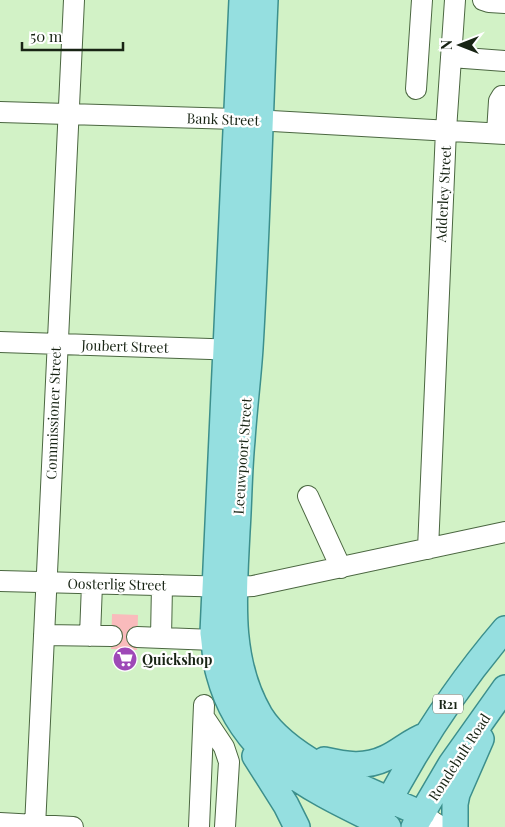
<svg xmlns="http://www.w3.org/2000/svg" width="505" height="827" viewBox="0 0 505 827" font-family="'Playfair Display',serif">
<rect width="100%" height="100%" fill="#d2f2c6"/>
<path fill="#f9bbbc" d="M112 614 138 615 137 650 111 649Z"/>
<g fill="none" stroke-linecap="round" stroke-linejoin="round">
<defs>
<path id="minor" d="M483 0 489 2 505 3
M451 57 505 61
M416 89 422 0
M0 112 236 119 505 134
M497 133 499 101 502 96H505
M0 342 240 350
M308 496 341 568
M428 549 446 130 455 0
M0 581 234 587 253 586 505 532
M44 635 112 636
M90 636 92 584
M137 637 214 640
M161 638 162 585
M204 717 224 747 229 762 225 827
M422 814 441 827
M0 823 73 827
M35 827 74 0
M199 827 204 705"/>
<path id="major" d="M242 0 213 633C215 646 215 661 219 674 242 761 315 791 388 827
M265 0C260 116 257 232 250 348 248 379 244 409 242 440 239 470 239 501 237 531 234 594 227 659 260 715 289 762 373 792 422 814
M255 756 286 805 297 827
M324 760C346 765 365 768 386 758 401 751 410 741 427 735
M382 814C416 748 457 685 505 629
M414 827 451 764 505 688
M455 827V804L457 794 481 739"/>
</defs>
<use href="#minor" stroke="#4b6741" stroke-width="22"/>
<use href="#major" stroke="#3c8f8c" stroke-width="28"/>
<use href="#minor" stroke="#fff" stroke-width="20"/>
<use href="#major" stroke="#95dfe0" stroke-width="25"/>
</g>
<defs>
<symbol id="supermarket-disc" viewBox="-11 -11 22 22"><circle r="9.5" fill="#9e49b7" stroke="#fff"/><path d="M-6-5.5h2.5l.6 2H6L4.5 2H-2.5L-4.4-4H-6ZM-1.5 3.2a1.3 1.3 0 1 0 .1 0ZM3 3.2a1.3 1.3 0 1 0 .1 0Z" fill="#fff"/></symbol>
</defs>
<g fill-rule="evenodd">
<use href="#supermarket-disc" x="111" y="645" width="28" height="28"/>
</g>
<g text-anchor="middle" dominant-baseline="central" stroke-width="4.5" stroke-linejoin="round" paint-order="stroke">
<rect fill="#fff" stroke="#5d665a" stroke-width="1" x="433" y="694.5" width="30" height="19" rx="4"/>
<g font-size="12" font-weight="bold" fill="#182414">
<text x="448" y="704">R21</text>
</g>
<g font-size="14" fill="#182414" stroke="#fff">
<text transform="translate(223 119) rotate(2)">Bank Street</text>
<text transform="translate(443 194) rotate(-87)">Adderley Street</text>
<text transform="translate(125 346) rotate(2)">Joubert Street</text>
<text transform="translate(53 413) rotate(-88)">Commissioner Street</text>
<text transform="translate(242 456) rotate(-86)">Leeuwpoort Street</text>
<text transform="translate(117 584) rotate(1)">Oosterlig Street</text>
<text transform="translate(459 757) rotate(-57)">Rondebult Road</text>
</g>
<g font-size="14" font-weight="bold" fill="#182414" stroke="#fff" text-anchor="start">
<text x="142" y="659">Quickshop</text>
</g>
</g>
<g transform="translate(460 45) rotate(270)" stroke="#ffffff" stroke-width="4" paint-order="stroke">
<path d="M0-4L9 19L0 12L-9 19Z" fill="#182414"/>
<text y="-8" font-size="14" font-weight="bold" text-anchor="middle" fill="#182414">N</text>
</g>
<path d="M22 42v8h101v-8" fill="none" stroke="#182414" stroke-width="2.5"/>
<text x="30" y="42" font-size="15" fill="#182414" stroke="#ffffff" stroke-width="4" paint-order="stroke">50 m</text>
</svg>
